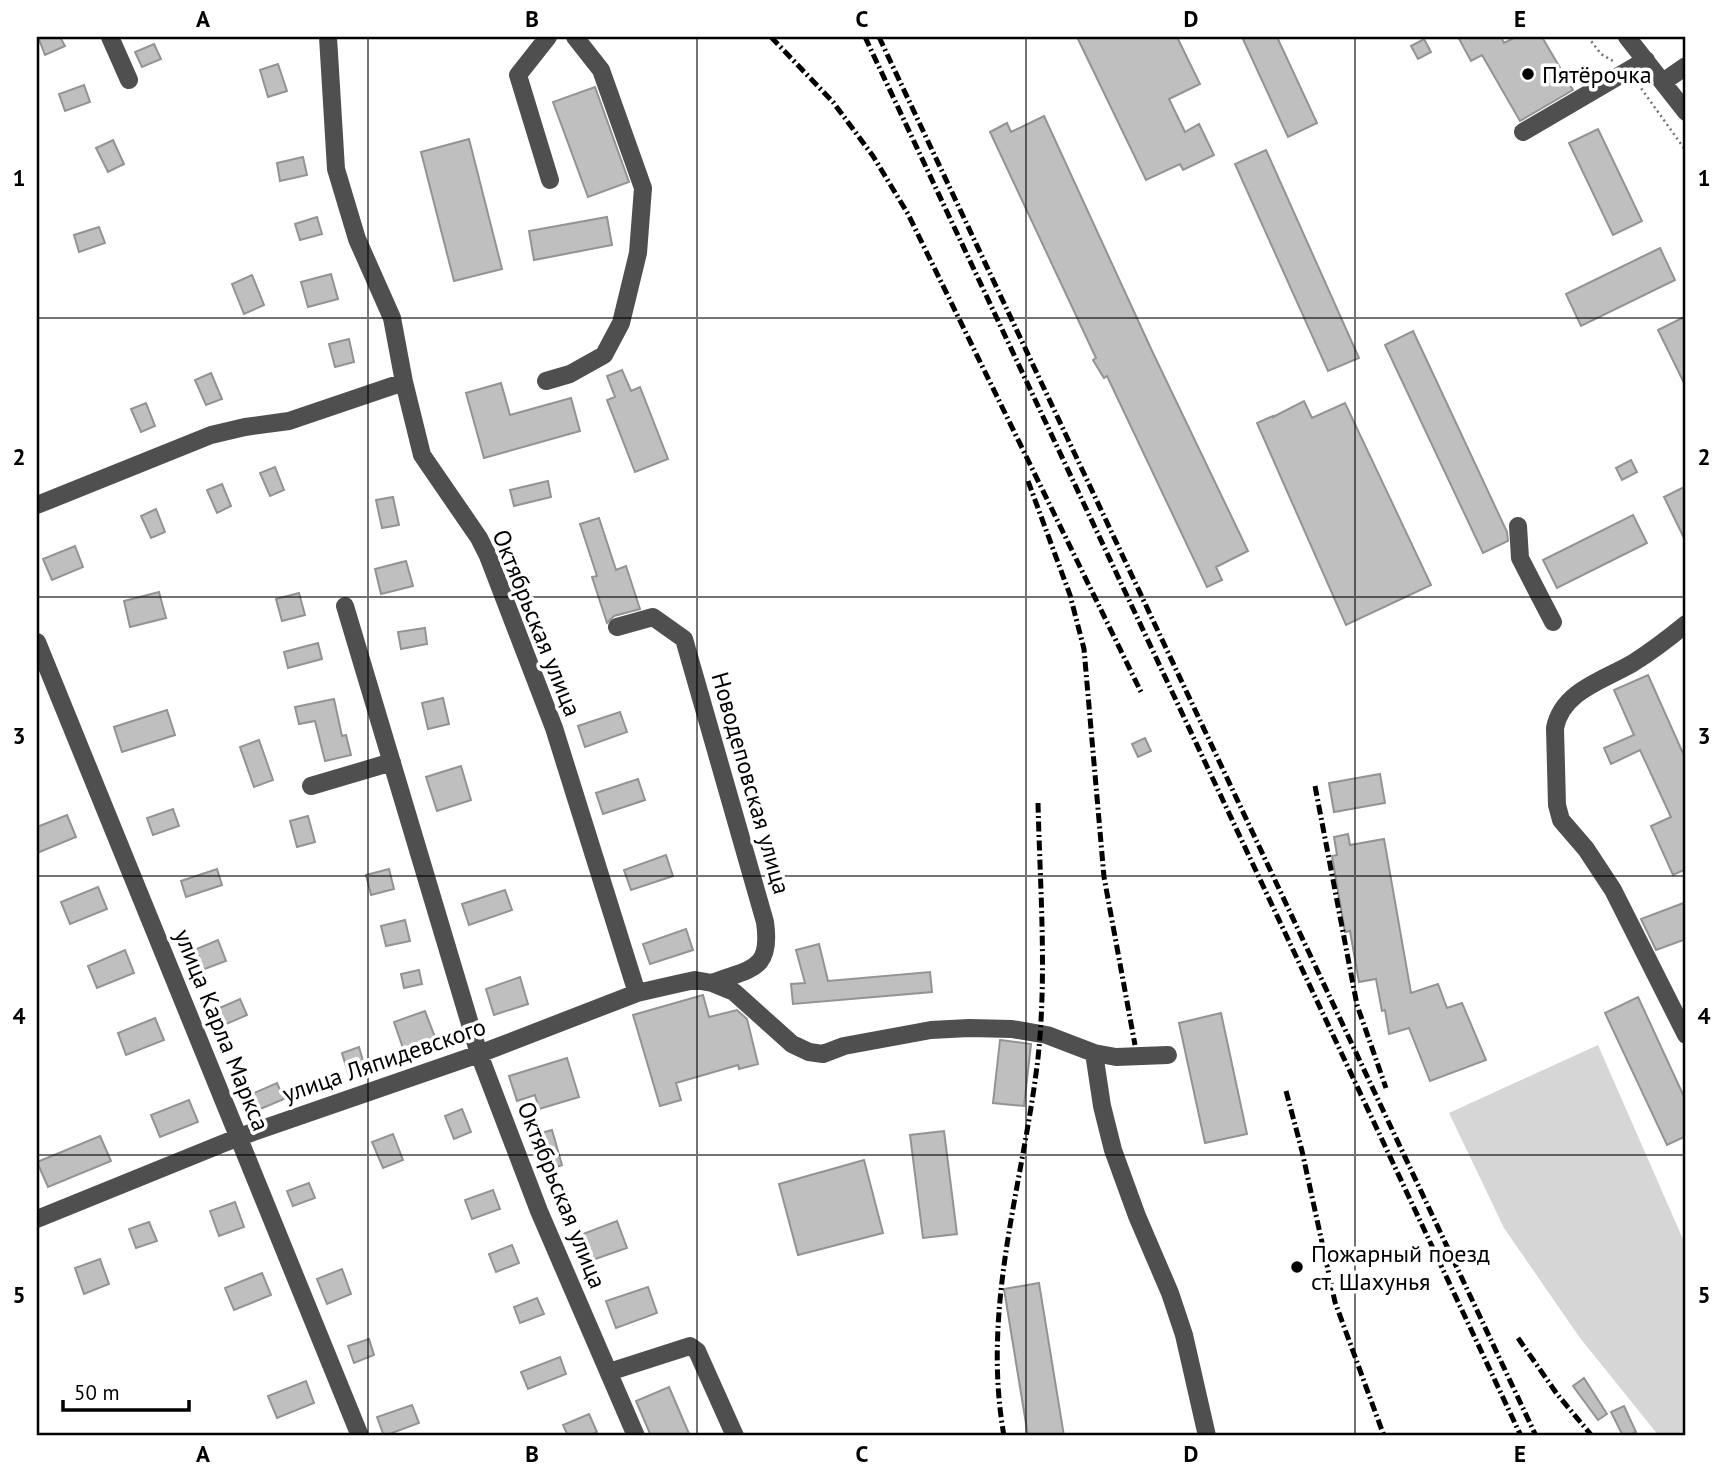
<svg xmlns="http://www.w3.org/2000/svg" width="1723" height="1473" viewBox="0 0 1723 1473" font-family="'PT Sans',sans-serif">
<rect width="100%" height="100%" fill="#fff"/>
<path fill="#d6d6d6" d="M1598 1045 1686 1246V1436H1659L1580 1338 1504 1228 1449 1113Z"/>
<path fill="#bfbfbf" stroke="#939393" stroke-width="2" d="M38 37H60L65 46 45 55Z
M1077 37H1177L1200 84 1169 99 1185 132 1199 124 1214 155 1183 170 1180 164 1146 180Z
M1242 37H1277L1317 123 1288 137Z
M1458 37H1501L1504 43 1516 37H1542L1573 90 1520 121 1482 55 1471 61Z
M1424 39 1431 52 1418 59 1411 46Z
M154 44 161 59 142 67 135 52Z
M278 64 287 91 268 97 260 70Z
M84 85 90 102 65 111 59 94Z
M595 87 629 182 588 197 553 102Z
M1044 116 1153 353 1248 551 1216 567 1222 580 1207 587 1107 376 1104 378 1093 360 1096 358 990 132 1007 123 1011 132Z
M1598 129 1642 221 1613 235 1569 143Z
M469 139 502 269 454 281 421 152Z
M113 140 124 164 108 172 96 148Z
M1266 150 1359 358 1328 371 1235 164Z
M303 157 307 175 280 181 277 163Z
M317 217 322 234 300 240 295 224Z
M607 217 612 245 534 260 529 231Z
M99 227 105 243 79 252 74 235Z
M1660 248 1675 280 1581 326 1566 294Z
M331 274 338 299 308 307 301 282Z
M252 275 264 305 244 314 232 284Z
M1686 316V387L1658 330Z
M1413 331 1507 532 1508 541 1483 553 1385 345Z
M349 339 354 362 335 367 329 344Z
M622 370 631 391 640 387 668 459 635 472 607 400 615 397 607 376Z
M211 373 222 399 206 405 195 380Z
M501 383 510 415 571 398 580 431 484 458 466 393Z
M1304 401 1312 418 1345 403 1431 585 1346 625 1257 423 1273 416V417Z
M146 403 155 426 141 432 131 409Z
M1631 460 1637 472 1622 480 1616 468Z
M275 467 284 490 270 496 260 473Z
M548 481 551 497 514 506 510 490Z
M222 484 231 506 217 513 207 490Z
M1686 486V542L1664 497Z
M393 497 399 525 382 528 376 500Z
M156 509 165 532 151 538 141 516Z
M1633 515 1647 543 1557 588 1543 560Z
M599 518 616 570 626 566 640 609 614 616 607 623 592 577 597 576 580 524Z
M75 546 83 567 52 580 43 559Z
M406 561 413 586 381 594 375 569Z
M159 592 166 618 130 627 124 601Z
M299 593 305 615 282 621 276 599Z
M425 628 427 644 401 649 398 632Z
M318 643 322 659 288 668 284 652Z
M1648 675 1686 760V869L1673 875 1651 826 1671 817 1640 750 1611 764 1604 748 1634 735 1614 690Z
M443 698 449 724 428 729 422 703Z
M334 699 342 736 346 735 351 755 325 761 315 721 299 724 295 707Z
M167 710 175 735 122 752 114 727Z
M620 712 627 732 585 747 578 726Z
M1145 738 1151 751 1138 757 1132 744Z
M259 740 273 780 254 787 240 747Z
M461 766 471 800 437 811 426 777Z
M1380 774 1385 803 1334 812 1329 783Z
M638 779 645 800 603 814 596 793Z
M173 809 179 826 153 835 147 818Z
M67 815 76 837 37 853V827Z
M308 816 315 842 297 847 290 821Z
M1348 834 1350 845 1384 839 1411 993 1438 984 1447 1008 1462 1003 1486 1060 1430 1081 1409 1028 1389 1034 1385 1010 1382 1011 1376 979 1359 982 1350 931 1345 932 1332 856 1337 855 1334 837Z
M666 855 673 876 631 890 624 870Z
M217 869 222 885 186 897 181 881Z
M389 869 394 889 371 895 366 875Z
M98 887 107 909 70 924 61 902Z
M505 890 512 910 469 925 462 904Z
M1686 902V939L1656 950 1641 919Z
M405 920 410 941 386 946 381 926Z
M686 929 693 950 650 964 643 944Z
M218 940 226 961 202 970 194 950Z
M819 944 828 981 930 972 932 992 793 1004 791 984 805 983 796 950Z
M125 950 134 973 97 988 88 966Z
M419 970 422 984 404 988 401 974Z
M520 977 528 1004 494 1015 486 989Z
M703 995 709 1017 737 1010 747 1019 758 1064 739 1069 738 1065 676 1083 681 1100 660 1106 633 1015Z
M1638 997 1686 1101V1136L1667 1145 1605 1013Z
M240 999 247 1015 224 1025 217 1009Z
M425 1011 436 1040 404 1051 394 1022Z
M1221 1013 1247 1134 1205 1143 1179 1023Z
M155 1018 164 1040 126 1055 118 1033Z
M1000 1040 1031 1044 1024 1106 993 1103Z
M359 1047 366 1071 349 1076 342 1053Z
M567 1058 579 1097 539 1109 535 1095 517 1101 509 1076Z
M277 1083 284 1099 253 1112 247 1096Z
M189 1100 198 1122 160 1137 151 1115Z
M462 1109 471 1132 454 1139 445 1116Z
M552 1130 562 1165 541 1172 530 1136Z
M944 1131 957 1234 923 1238 910 1135Z
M393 1134 403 1160 383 1168 372 1142Z
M100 1136 111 1161 48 1187 37 1162Z
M864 1160 883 1233 798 1255 779 1184Z
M309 1183 315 1198 293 1206 287 1191Z
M493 1190 500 1209 472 1219 465 1200Z
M235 1202 244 1227 219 1236 210 1211Z
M617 1221 627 1248 584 1263 575 1237Z
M149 1222 157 1241 136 1248 129 1229Z
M512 1245 519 1263 496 1272 489 1254Z
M100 1259 109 1284 84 1294 75 1268Z
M342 1269 351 1294 327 1304 317 1279Z
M262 1273 271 1295 234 1310 225 1288Z
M1039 1283 1064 1436H1028L1004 1289Z
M648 1287 657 1313 616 1328 606 1301Z
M537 1298 544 1314 520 1323 514 1307Z
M369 1339 374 1355 354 1363 348 1346Z
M560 1357 566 1374 528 1389 521 1372Z
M1584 1378 1607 1414 1598 1420 1573 1386Z
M306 1381 314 1403 277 1418 268 1396Z
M669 1387 690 1436H651L636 1401Z
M412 1405 419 1423 384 1436 377 1417Z
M1624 1406 1636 1432 1628 1436H1623L1611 1412Z
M589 1414 597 1432 587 1436H568L563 1425Z"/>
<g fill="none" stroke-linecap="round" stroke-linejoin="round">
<path stroke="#717171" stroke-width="2.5" stroke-dasharray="2 3.5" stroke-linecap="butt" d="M1588 37 1601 54 1613 61
M1638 84 1686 151"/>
<path stroke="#4f4f4f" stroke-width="18" d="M110 37 129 80
M328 37 336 169 357 239 392 318 404 382 422 455 479 538 488 556 554 728 637 993
M548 37 518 75 550 180
M1627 37 1686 112
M1663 82 1686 66
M1523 132 1646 60
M546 381 570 374 604 355 621 323 638 253 643 188 601 70 575 37
M37 505 211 435 245 427 289 421 404 382
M1518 526 1520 558 1553 622
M345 606 479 1054 539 1211 636 1436
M1686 624C1669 638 1652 651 1633 663 1604 680 1562 691 1555 728L1557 805 1561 820 1586 849 1613 890 1686 1035
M617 627 653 617 684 639 765 922C772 971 751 968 712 983
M37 642 360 1436
M311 786 392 762
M1094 1053 1116 1057 1168 1055
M37 1219 239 1137 479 1054 637 993 681 983 695 980 712 983 734 992 792 1044 809 1052 823 1054 844 1046 931 1030 969 1028 1012 1029 1047 1035 1094 1053 1102 1106 1113 1150 1137 1216 1170 1293 1184 1335 1207 1436
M609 1372 690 1346 697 1351 735 1436"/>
<path stroke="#000" stroke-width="5" stroke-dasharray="10 3.5 2 3.5" stroke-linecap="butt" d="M771 37 833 102 873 156 908 214 1141 692
M865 37 1521 1436
M879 37 1536 1436
M1028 481 1070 595 1084 649 1104 877 1135 1045
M1315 786 1357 1005 1386 1088
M1286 1091 1302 1151 1335 1302 1384 1436
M1518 1338 1557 1394 1592 1436
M1004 1436C981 1306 1023 1186 1038 1058 1047 975 1040 886 1038 803"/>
</g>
<path fill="none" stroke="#000" stroke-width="2" stroke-opacity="0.55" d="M368 37V1436M697 37V1436M1026 37V1436M1355 37V1436M37 318H1686M37 597H1686M37 876H1686M37 1155H1686"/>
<g fill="#000" stroke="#fff" stroke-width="2.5">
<circle cx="1528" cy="74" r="7"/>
<circle cx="1297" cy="1267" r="7"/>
</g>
<g text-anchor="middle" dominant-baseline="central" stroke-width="7" stroke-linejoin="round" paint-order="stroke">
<g font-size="24" fill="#000" stroke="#fff" text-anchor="start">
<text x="1542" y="74">Пятёрочка</text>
<text x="1311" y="1253">Пожарный поезд<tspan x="1311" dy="28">ст. Шахунья</tspan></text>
</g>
<g font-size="24" fill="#000" stroke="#fff">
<text transform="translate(537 623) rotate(68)">Октябрьская улица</text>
<text transform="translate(751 783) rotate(74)">Новодеповская улица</text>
<text transform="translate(222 1030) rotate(68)">улица Карла Маркса</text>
<text transform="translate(384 1060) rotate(-19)">улица Ляпидевского</text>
<text transform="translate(562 1195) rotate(68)">Октябрьская улица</text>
</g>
</g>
<rect width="1723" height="1473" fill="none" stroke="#ffffff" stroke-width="77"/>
<path d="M63 1400v10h126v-10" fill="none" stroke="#000000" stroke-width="3.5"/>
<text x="74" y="1400" font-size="21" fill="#000000" stroke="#ffffff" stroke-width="5" paint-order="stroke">50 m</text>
<rect x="38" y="38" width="1646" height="1396" fill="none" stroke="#000" stroke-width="2.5"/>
<g font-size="23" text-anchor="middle" font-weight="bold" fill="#000">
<text x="203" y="27">A</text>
<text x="532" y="27">B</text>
<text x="862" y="27">C</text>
<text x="1191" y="27">D</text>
<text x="1520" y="27">E</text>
<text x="19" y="186">1</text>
<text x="1704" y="186">1</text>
<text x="19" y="465">2</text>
<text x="1704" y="465">2</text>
<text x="19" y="744">3</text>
<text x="1704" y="744">3</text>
<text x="19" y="1024">4</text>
<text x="1704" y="1024">4</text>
<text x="19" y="1303">5</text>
<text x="1704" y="1303">5</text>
<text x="203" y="1462">A</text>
<text x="532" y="1462">B</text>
<text x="862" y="1462">C</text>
<text x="1191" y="1462">D</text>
<text x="1520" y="1462">E</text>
</g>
</svg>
